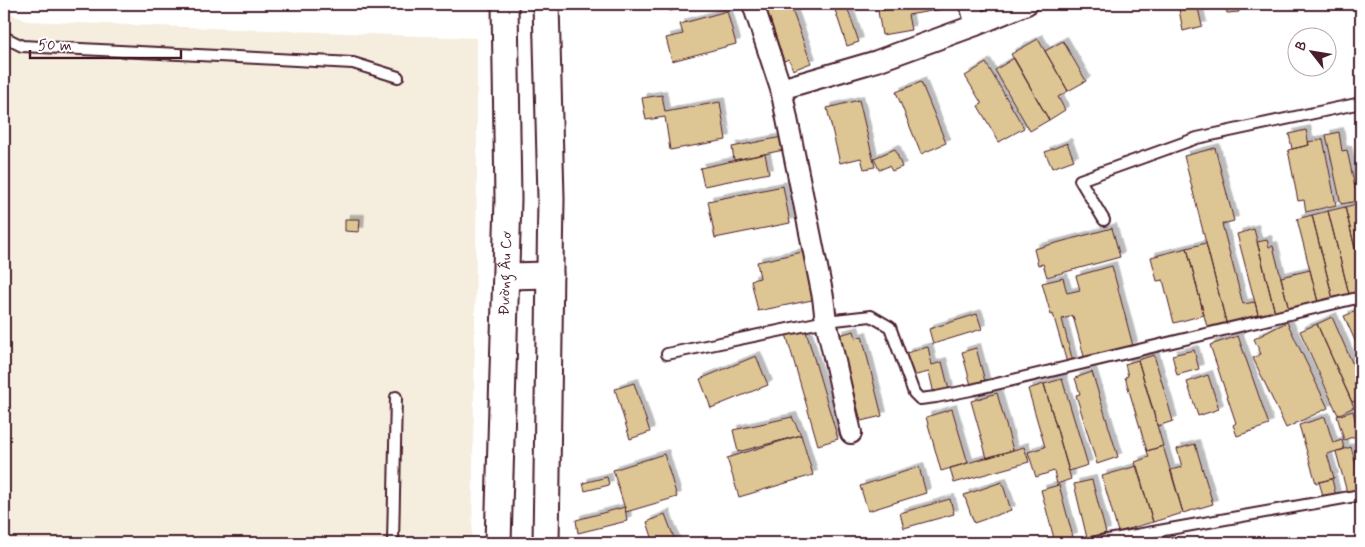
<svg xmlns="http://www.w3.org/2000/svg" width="1365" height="547" viewBox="0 0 1365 547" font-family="Mynerve,sans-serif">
<defs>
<filter id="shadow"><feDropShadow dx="4.5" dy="-4.5" stdDeviation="0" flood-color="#0004"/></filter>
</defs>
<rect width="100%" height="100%" fill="#fff"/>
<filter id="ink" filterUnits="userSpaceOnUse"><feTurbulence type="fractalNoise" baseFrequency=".02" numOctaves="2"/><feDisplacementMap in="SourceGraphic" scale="10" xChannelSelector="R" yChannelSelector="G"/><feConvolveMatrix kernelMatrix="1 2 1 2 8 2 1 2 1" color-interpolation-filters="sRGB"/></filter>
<g filter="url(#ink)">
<path fill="#f5eedf" d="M4 11 27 21 477 38V178L472 543H4Z"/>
<path fill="#ddc594" stroke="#4a1f2b" filter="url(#shadow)" d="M668 4H701L670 11Z
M776 4H790L811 63 793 70 789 59 784 61 766 7Z
M833 4H846L859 42 847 46Z
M885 4H942L943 9 908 15 911 30 882 35 878 11 885 10Z
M1178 4H1197L1202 26 1183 31Z
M1207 4H1223L1208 9Z
M1225 4H1238L1239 12 1227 13Z
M1250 4H1271V5L1251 8Z
M727 11 736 44 672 61 666 38 683 34 680 24Z
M1038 39 1068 91 1058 97 1065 110 1049 120 1011 54Z
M1063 41 1086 81 1068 91 1045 51Z
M1014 58 1049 120 1030 131 995 70Z
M986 63 1024 128 999 142 978 106 982 104 965 76Z
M921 82 946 143 921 154 896 92Z
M662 95 665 112 720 102 726 140 670 150 665 117 646 120 642 98Z
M859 100 875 167 864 169 861 158 840 163 827 108Z
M1306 130 1309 145 1292 149 1289 134Z
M1339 132 1342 151 1347 150 1358 201 1341 204 1326 135Z
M782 137 784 150 734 160 732 147Z
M1323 139 1336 205 1306 212 1304 200 1298 201 1288 150 1309 145 1308 142Z
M1067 143 1074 160 1052 168 1045 152Z
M1215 148 1234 221 1222 224 1243 304 1255 302 1259 318 1227 326 1184 156Z
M895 149 902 167 892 171 889 166 879 170 874 158Z
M765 154 769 173 704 186 700 168Z
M783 186 790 223 715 238 708 201Z
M1360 203 1361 206V273L1345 207Z
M1345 207 1361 273V291L1349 294 1328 211Z
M1328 211 1349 294 1333 299 1312 215Z
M1312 215 1333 299 1318 302 1297 219Z
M345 219H360L359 232 345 231Z
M1112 228 1120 257 1047 277 1043 264 1038 265 1034 249Z
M1254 229 1275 313 1259 318 1237 234Z
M1267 240 1269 247 1273 246 1289 310 1275 313 1257 242Z
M1206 243 1227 326 1208 331 1187 248Z
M1187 248 1204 315 1174 323 1163 280 1157 281 1151 257Z
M807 251 817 299 758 311 751 280 760 278 757 262Z
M1112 266 1133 346 1085 360 1073 316 1062 319 1073 362 1067 363 1053 314 1051 315 1042 283 1063 278 1067 293 1080 290 1076 276Z
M1310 270 1318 302 1289 310 1281 277Z
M1361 309V354L1344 316Z
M977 314 982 329 933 344 929 329Z
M1332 317 1361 383V399L1352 402 1317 324Z
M1287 322 1328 408 1286 428 1253 358 1261 354 1254 339Z
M1317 324 1354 407 1338 415 1300 331Z
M805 328 838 439 818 445 786 334Z
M854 331 856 338 862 336 882 416 861 421 839 335Z
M1238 336 1269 425 1237 436 1233 425 1236 423 1210 345Z
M928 347 932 365 942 362 949 390 934 394 929 372 912 376 906 353Z
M976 348 986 385 972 389 962 352Z
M1194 350 1199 369 1177 375 1172 355Z
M1154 355 1173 421 1158 426 1138 360Z
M756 356 768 385 711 408 700 379Z
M1138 360 1163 446 1147 451 1125 377 1128 376 1125 364Z
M1092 372 1118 457 1097 464 1076 395 1080 394 1075 378Z
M1208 375 1219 409 1198 416 1187 382Z
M1062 379 1088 465 1069 471 1044 384Z
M634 383 650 432 630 439 615 389Z
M1044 384 1071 479 1057 484 1054 471 1036 477 1028 452 1045 447 1028 389Z
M997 393 1013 450 987 458 971 401Z
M952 409 968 463 941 471 926 417Z
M1353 411 1359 435 1344 440 1337 416Z
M792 417 801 435 738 452 733 430Z
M1325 417 1333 443 1342 440 1344 449 1327 454 1334 478 1316 483 1299 425Z
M801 435 813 475 739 497 727 458Z
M1195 444 1213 504 1183 513 1171 470 1182 467 1177 449Z
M1163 446 1183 513 1153 522 1135 462 1149 457 1147 451Z
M1024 447 1029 462 954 483 950 468Z
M1351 447 1361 482V492L1348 496 1336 452Z
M664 454 677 497 626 512 613 470Z
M1137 466 1153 522 1118 532 1102 476Z
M919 467 926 493 868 511 860 486Z
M607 477 609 485 585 491 583 483Z
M1332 479 1336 496 1324 499 1319 482Z
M1092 480 1106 533 1087 538 1074 484Z
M1002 482 1011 510 974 523 964 495Z
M1059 485 1073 537 1055 542 1041 490Z
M950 499 954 514 904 528 900 513Z
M625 507 627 521 578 533 576 520Z
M665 514 676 543H654L647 522Z"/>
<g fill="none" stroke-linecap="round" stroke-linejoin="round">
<defs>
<path id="service" d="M4 37 22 46 353 63 398 77
M1104 220 1080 180 1197 138 1361 103
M667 354 826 321 871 316 890 327 914 393 920 399 936 397 971 390 1361 297
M393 543 396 397
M1091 543 1361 495"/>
<path id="minor" d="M753 4 781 89 823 297 826 321 851 433
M970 4 976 25
M781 89 877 61 976 25 1027 4"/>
<g id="tertiary">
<path d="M507 276 550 275"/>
<path id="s1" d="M498 543 508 199 505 4"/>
<path d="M546 543 551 198 546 4"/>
</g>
</defs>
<use href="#service" stroke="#4a1f2b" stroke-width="14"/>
<use href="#minor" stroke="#4a1f2b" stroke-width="24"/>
<use href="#tertiary" stroke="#4a1f2b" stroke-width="29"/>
<use href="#service" stroke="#fff" stroke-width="10"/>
<use href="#minor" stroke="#fff" stroke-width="20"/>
<use href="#tertiary" stroke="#fff" stroke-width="25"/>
</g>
</g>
<g text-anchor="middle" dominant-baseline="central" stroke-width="4.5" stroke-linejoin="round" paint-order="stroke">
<g font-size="15" fill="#4a1f2b" stroke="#fff">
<text stroke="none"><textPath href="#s1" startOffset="270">Đường Âu Cơ</textPath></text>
</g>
</g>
<rect width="1365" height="547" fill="none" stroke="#fff" stroke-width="20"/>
<rect x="10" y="10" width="1345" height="527" fill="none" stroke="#4a1f2b" stroke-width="2" filter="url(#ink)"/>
<g transform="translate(1312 52) rotate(301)"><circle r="24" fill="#ffffff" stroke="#b7a5aa"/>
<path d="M0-4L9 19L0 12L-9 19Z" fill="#4a1f2b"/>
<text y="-8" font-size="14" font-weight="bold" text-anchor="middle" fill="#4a1f2b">B</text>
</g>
<path d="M30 50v8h151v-8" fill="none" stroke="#4a1f2b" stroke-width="2.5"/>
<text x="38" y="50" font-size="15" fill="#4a1f2b" stroke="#ffffff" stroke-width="4" paint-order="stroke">50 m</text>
</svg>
